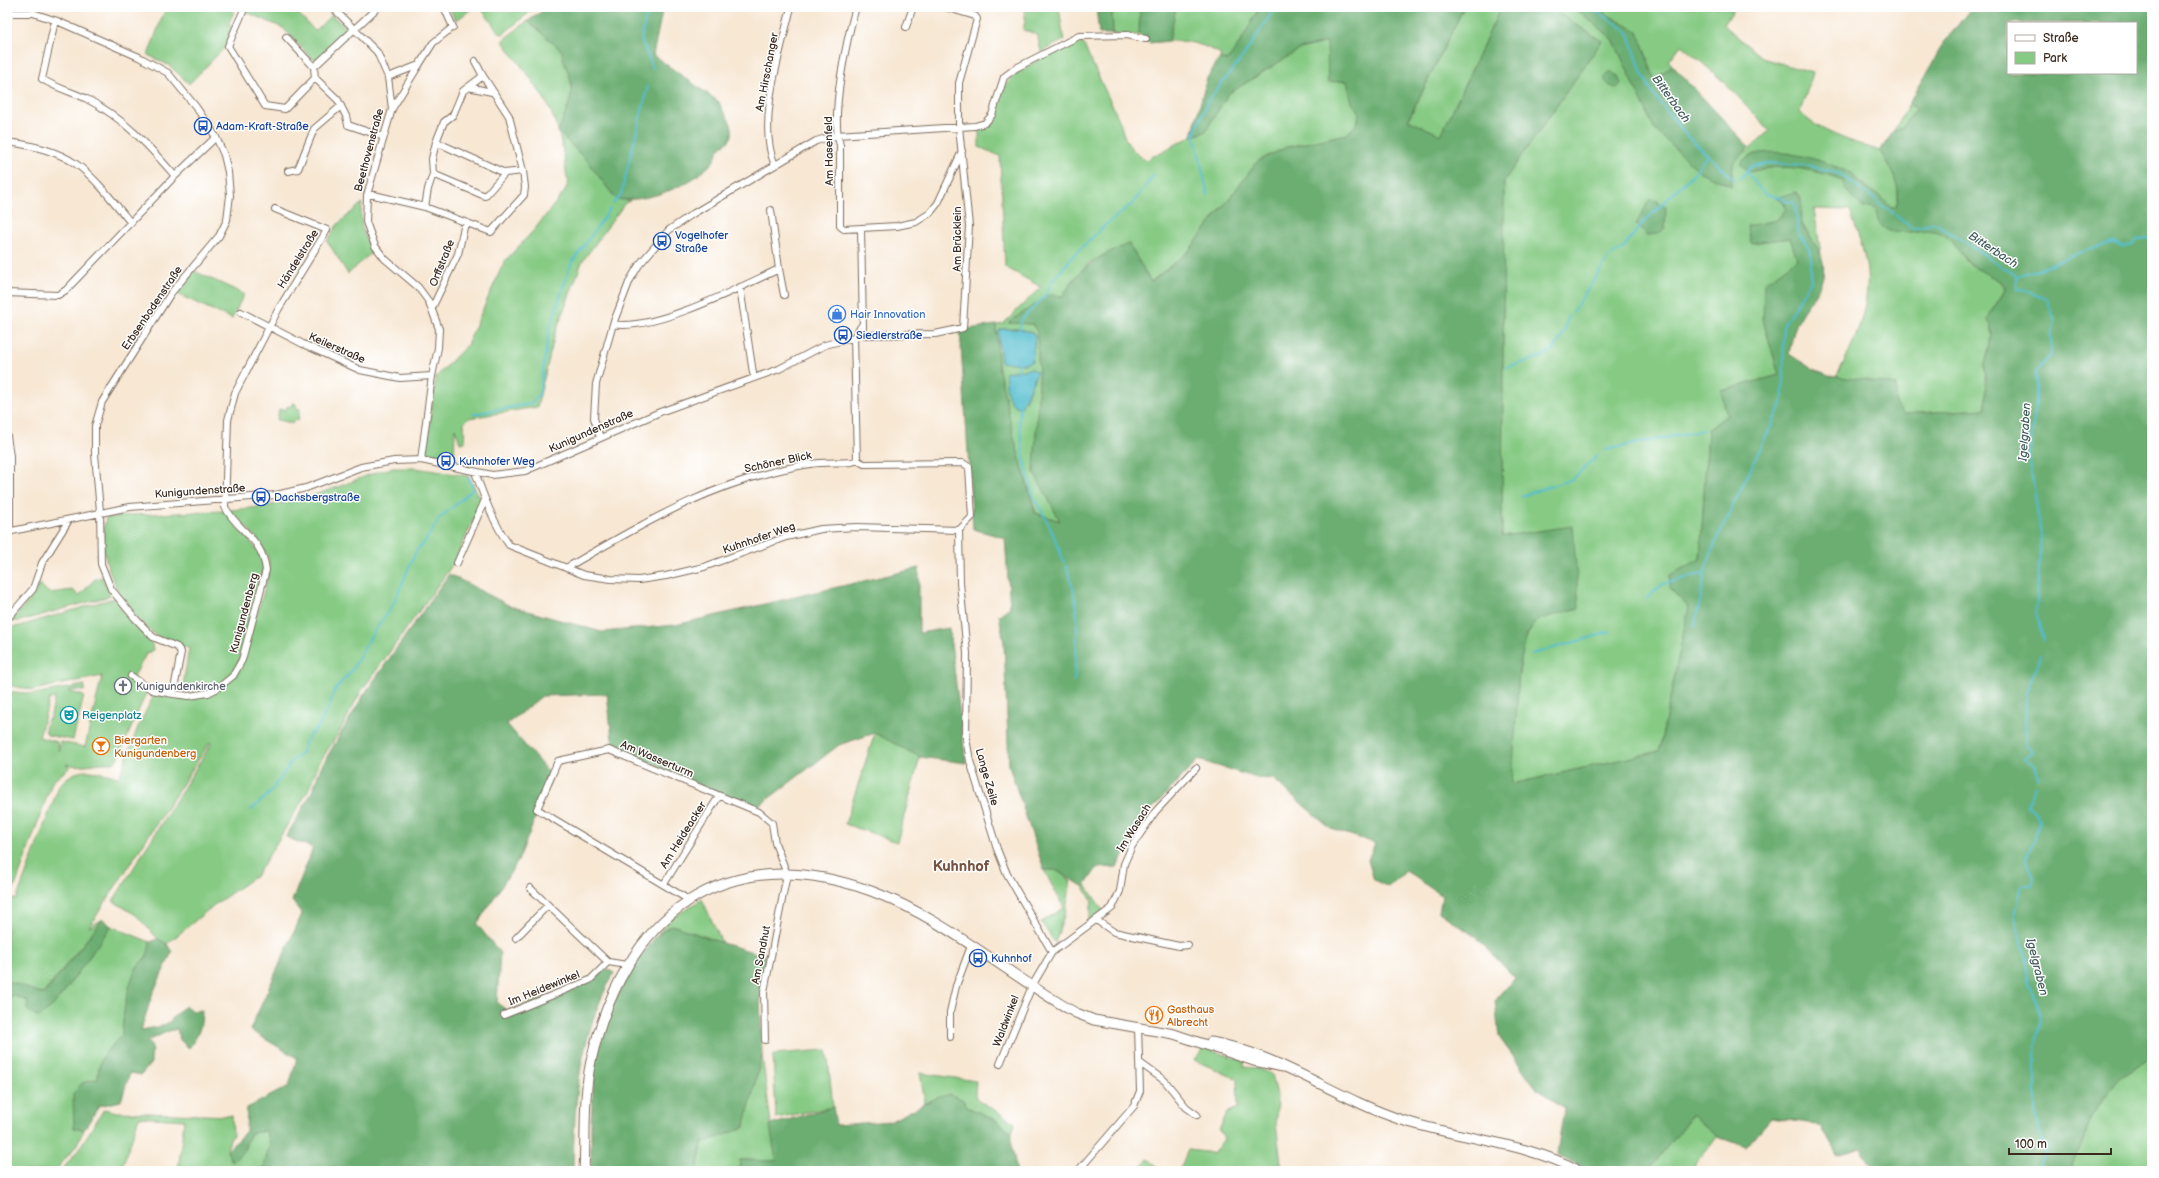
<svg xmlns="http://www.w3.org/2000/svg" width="2159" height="1178" viewBox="0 0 2159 1178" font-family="'Balsamiq Sans',sans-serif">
<rect width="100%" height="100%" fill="#fff"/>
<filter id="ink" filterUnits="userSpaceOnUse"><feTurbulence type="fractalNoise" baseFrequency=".025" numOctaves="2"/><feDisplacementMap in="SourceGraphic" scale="8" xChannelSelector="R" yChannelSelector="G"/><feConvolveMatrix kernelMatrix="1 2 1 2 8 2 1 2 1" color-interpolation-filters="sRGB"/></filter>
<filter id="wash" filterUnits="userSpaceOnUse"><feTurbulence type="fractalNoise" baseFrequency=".012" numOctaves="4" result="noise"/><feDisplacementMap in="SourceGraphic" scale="16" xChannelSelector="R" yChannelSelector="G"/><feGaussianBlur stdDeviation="0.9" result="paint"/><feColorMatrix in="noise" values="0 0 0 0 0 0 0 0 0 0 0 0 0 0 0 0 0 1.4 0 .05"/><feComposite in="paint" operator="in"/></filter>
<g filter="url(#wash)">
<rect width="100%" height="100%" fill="#f7e7d3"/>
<path fill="#86ca84" stroke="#607a51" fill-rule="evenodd" d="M166 7H236L228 25 232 26 228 36H230L227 45 189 84 170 66 148 55Z
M248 7H302L297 12 315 31 331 15 347 28 346 33 316 59H312L283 28 246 12Z
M449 7H474L457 20 454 18Z
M480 7 485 8 536 7 503 34 499 33Z
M1025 7H1059L1064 40 1041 52 1037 34 1023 30 1025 21Z
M1112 7H1140L1139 35 1113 34Z
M1176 7H1260C1249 25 1240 46 1227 61L1220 58 1221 54C1204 45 1189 40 1169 41Z
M1461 7H1501L1441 135 1408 121 1463 9Z
M1548 7H1571L1581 13 1613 39 1655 130 1731 186 1733 163 1769 131C1742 99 1714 71 1681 45L1669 61 1672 65 1655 81 1638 32 1594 7H1735L1724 25 1762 58 1813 73 1800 112C1818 132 1854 142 1880 151 1889 167 1905 189 1895 208H1891L1882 198 1876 195 1852 175 1837 167 1788 153 1750 172C1782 162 1813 169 1843 180L1849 194 1863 208 1871 207 1876 209C1877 216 1881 218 1887 223 1909 242 1916 225 1939 232 1954 237 1959 255 1971 265 1982 273 2001 276 2005 290L1991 312 1992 335 1985 365 1986 409 1903 414 1896 404V385L1836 377C1853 346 1870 308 1867 272 1865 251 1856 230 1850 210L1814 209 1821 254 1802 224 1801 198 1796 192 1776 198 1785 204 1787 210 1751 243 1790 238 1797 259 1763 320 1779 375 1721 391 1727 415 1708 430 1700 559 1669 588 1689 607 1659 751 1512 784C1514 754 1514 636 1537 620 1545 615 1568 611 1578 608L1502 536 1504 181 1602 41Z
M528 21 562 51C563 62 567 68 570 78 576 95 564 116 558 131L588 162 616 199 630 201 625 203 582 262 555 334 537 407 469 418 464 423 465 442 460 443 455 428 454 462 428 457 426 451 436 377 467 345 504 262 534 230 565 191 569 180 567 179C564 152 559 124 545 100 533 80 517 61 504 43V39Z
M1081 39 1120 122C1125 141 1129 150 1146 160L1192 136 1205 132 1228 94 1300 49 1328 42V81H1347L1352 103 1359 111 1358 122 1347 134 1287 147 1258 161 1188 252 1150 282 1129 244 1090 262 1072 281 1063 296 1008 323 1033 324 1037 332 1039 379 1034 472 1060 521 1036 513 1014 438 998 365 996 325 1003 324 1041 287 1005 267 1000 156 979 147V130C1001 127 998 97 1007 83 1014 71 1066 44 1081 39ZM1001 329H1020L1033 333 1035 336 1032 361 1025 364 1001 362 998 332ZM1032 369 1037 372 1025 401 1006 372Z
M1909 104 1917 108 1902 128 1893 132Z
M362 203C359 224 363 233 372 252L348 274 327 241 337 225Z
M194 271 244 294 232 319 177 294Z
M292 403 296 404V408L300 409 298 421 294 420 293 423 277 420 279 409 286 410 287 406 291 407Z
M393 468H415L469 476 482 502 453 564 360 693 340 731 319 763 308 791 257 875 214 905 167 944 158 939 136 915 113 901 211 744 210 742 89 927 103 919 43 994 7 981V896L16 900 59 786C77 764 94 771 119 777L138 727 154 695 192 698 233 678C241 655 274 577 268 558 262 540 242 524 230 510 265 507 296 502 329 490 351 483 371 472 393 468Z
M224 511 262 556 264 569 240 658 232 672 223 681 209 690 182 692 189 648C179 645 166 641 157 636 125 614 93 557 106 518L133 515Z
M102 577 110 596 20 621 10 622 34 595 39 584 49 593 73 590 79 596 95 579Z
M114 598 128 617 151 640 153 650 146 654 131 682 147 691 119 756 114 763C98 761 78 769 66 764L70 767 52 782 16 884 13 890 9 892 7 891V691L33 694 85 685 84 691 72 690 71 692 68 691 84 696 73 740 47 735 45 729 48 719H50L55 697 49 700 39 737 57 742 59 751 60 742 85 747 102 676 33 690 7 685V628L20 626Z
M875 733 920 757 897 842 845 824Z
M1044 870H1056L1071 881 1066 910 1055 943 1041 922 1064 908Z
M1086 885 1103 911 1088 921 1092 901 1084 887Z
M702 899 722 943 672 925 656 936 670 920Z
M111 926 150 942C148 964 141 957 135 971 127 989 123 1016 122 1035 107 1050 98 1057 98 1079L82 1083 74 1128 84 1130 76 1146 55 1171H7V997L15 996 28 1001 65 991Z
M1205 1048 1244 1061V1067L1256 1068 1272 1074 1277 1095 1276 1124 1282 1171H1179L1188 1150 1206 1152 1213 1154 1224 1139 1219 1130 1227 1113 1238 1108 1237 1079 1194 1060Z
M827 1050 833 1107 776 1118 773 1054Z
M762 1055 776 1161 740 1160 739 1171H697L702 1143 744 1127Z
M2152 1057V1171H2071L2093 1114 2120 1076Z
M920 1073 976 1081 975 1095 977 1099 1015 1123 1012 1133 996 1120 969 1108 962 1099H934L925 1104Z
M104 1109 117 1112 232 1116 233 1135 230 1139 227 1151 232 1158 245 1150 246 1143 251 1133 266 1131 270 1143 264 1167 260 1171H178L184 1120 139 1117 121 1171H61L79 1149Z
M1691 1116 1717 1136 1691 1171H1648Z
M1148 1158 1161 1171H1138Z"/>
<path fill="#6cae72" stroke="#546c48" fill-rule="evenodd" d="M548 7H663L653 55 719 102C722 114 735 122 732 135 730 143 724 143 720 148 717 152 716 158 713 162 692 186 647 203 616 199L588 162 558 131C564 116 576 95 570 78 567 68 563 62 562 51L528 21Z
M1096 7H1112L1113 34H1099Z
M1140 7H1176L1169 41 1149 43 1139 35Z
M1260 7H1461L1463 9 1408 120 1441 135 1501 7H1548L1602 41 1504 181 1502 536 1573 526 1579 608 1537 620 1527 634 1519 669 1512 784 1659 751 1689 607 1669 588 1670 575 1700 559 1708 430 1727 415 1721 391 1779 375 1763 320 1764 283 1797 259 1790 238 1751 243 1747 226 1777 220 1786 209 1785 204 1776 198 1796 192C1806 205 1799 211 1802 224 1806 236 1819 246 1822 258 1829 281 1813 296 1802 313 1794 325 1792 340 1789 354L1814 370 1829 376 1867 380 1896 385V404L1903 414 1986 409 1985 365 1992 335 1988 319 1991 312 2003 294 2005 290 2004 284C1993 276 1979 272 1970 263 1959 254 1953 238 1940 233 1921 224 1894 243 1879 223 1877 220 1877 213 1876 209L1871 207 1863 208C1857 202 1850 195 1844 188L1843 180C1813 169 1782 162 1750 172L1740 164C1757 138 1831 161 1852 175 1857 179 1862 185 1868 189 1872 193 1879 195 1883 199 1886 201 1888 205 1891 208H1895C1905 189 1889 167 1880 151L1893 132 1902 128 1917 109 1909 104 1943 44 1972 7H2152V1057L2120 1076 2093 1114 2071 1171H1875L1861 1148 1837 1155 1822 1128 1808 1123 1771 1118 1746 1147 1717 1136 1691 1116 1648 1171H1589L1557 1154 1564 1108 1537 1089 1499 1037 1495 1001 1515 978 1476 937 1439 912 1442 896 1406 871 1388 887 1374 880 1368 860 1375 843 1331 829 1273 779 1257 778 1198 760 1146 815 1117 867 1097 868 1084 887 1056 870H1044L1009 766 1004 643 999 615 1010 607 1005 538 973 529 960 330 996 325 998 365 1014 438 1035 513 1060 521 1034 472 1039 379 1037 332 1033 324 1008 323 1048 295 1063 296C1080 267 1097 256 1129 244L1151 282 1188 252 1258 161 1287 147 1347 134 1358 122 1359 111 1352 103 1347 81 1328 82 1327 42 1300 49 1228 94 1205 132 1192 136 1207 78 1220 58 1227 61C1240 46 1249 25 1260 7ZM2008 23H2136V73H2008Z
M1571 7H1594L1638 32 1655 81 1672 65 1749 147 1733 163 1731 186 1700 172 1655 130 1613 39 1581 13Z
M1610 72 1618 76 1621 84 1617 88C1610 87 1607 85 1604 77Z
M1650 199 1658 201 1659 204 1666 207 1665 228 1658 234 1647 235 1636 224Z
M919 568V633L949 628 966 763 920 757 875 733 839 745 755 809 613 748 607 694 542 696 507 724 552 777 518 861 477 924 500 953 497 1003 508 1011 591 981 604 967 614 973C579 1034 574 1102 573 1171H260L264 1167 270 1143 266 1131 251 1133 246 1143 245 1150 232 1162 227 1151 246 1131 247 1108 289 1086 297 1058 250 1030 302 914 292 901 313 848 286 837 311 794 321 767 363 696 449 574 510 606 602 632 675 625Z
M103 919 111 926 65 991 49 1010 38 1017 27 1010 28 1001 15 996 7 997V981L44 994Z
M672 925 722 943 767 956 760 993 762 1055 744 1128 702 1143 697 1171H591V1121L595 1062 606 1022 625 979 656 936Z
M158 939 167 944 172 952 152 995 141 1030C151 1028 166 1027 172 1019 177 1013 179 1010 186 1006L192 1011 202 1010C202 1026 199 1035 189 1048L180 1040 177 1029 169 1031 147 1041 152 1046 151 1063 141 1075 130 1073 121 1101 99 1106 84 1130 74 1128 73 1094 82 1083 98 1079C98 1057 107 1050 122 1035 123 1015 126 990 135 971 142 957 148 963 150 942Z
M949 1094 962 1099 969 1108 996 1120 1012 1133V1148L1017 1171H739L740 1160 776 1161 770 1125 833 1107 836 1125 891 1121 934 1099Z"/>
<path fill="#53bdcf" stroke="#477476" d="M1001 329H1020L1033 333 1035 336 1032 361 1025 364 1001 362 998 332Z
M1032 369 1037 372 1021 407C1006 407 1005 384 1006 372Z"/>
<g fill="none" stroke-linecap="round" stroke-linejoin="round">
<path stroke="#53bdcf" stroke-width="2" d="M648 7 641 40 653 68
M1589 7 1620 26 1629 34 1641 71 1653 94 1687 136 1735 180
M1740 178 1752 166 1767 163 1807 165 1840 174 1894 214
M1208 195 1194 134 1208 101 1244 55 1276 7
M618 198 621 194 648 86
M613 204 617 199
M1896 216 1912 228 1935 223 2017 276 2038 270 2074 254 2115 243 2124 247 2133 245 2137 240 2152 237
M2017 276V288L2047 299 2055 321 2051 335V355L2036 372V406L2029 455 2041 535 2036 613 2043 639
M1573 312 1609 257 1621 250 1643 223 1694 173 1708 154
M1022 319 1046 295 1051 283 1072 257 1103 227 1133 203 1154 175
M1020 329 1021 321
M1018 363V370
M1506 367C1542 357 1560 358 1568 316
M1020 407 1019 421 1023 454 1033 495 1049 525 1064 562
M473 414 530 404 539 395 549 331 571 264 610 209
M1604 450 1703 430
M1521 496 1573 479 1597 456
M1066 566C1082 606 1077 639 1074 681
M1647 598 1663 584 1704 573
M1694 627 1702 592 1704 573 1715 543 1782 403 1784 379 1783 326 1811 280V252L1799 234 1794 202 1784 201 1782 198 1764 194 1747 172
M1532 654 1610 632
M2037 778 2036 767 2023 759 2032 753 2025 743 2026 693 2040 656
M2035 786 2026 805 2037 813 2040 820 2033 843 2026 858 2034 877 2032 885H2022L2014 919 2026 956 2030 986 2041 1015 2036 1052V1114L2042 1141 2047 1147 2037 1171
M251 810 270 793 292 761 302 752 308 737 318 727 330 704 334 691 352 670 374 631 393 605 416 551 424 543 440 518 473 489 468 478"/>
</g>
</g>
<g filter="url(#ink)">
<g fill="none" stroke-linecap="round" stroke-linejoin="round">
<defs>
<path id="street" d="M245 7 228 46 265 106 285 109 315 78
M332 7 377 52 388 77 392 109 367 195 366 222 375 246 385 259 418 287 429 302 439 329 438 348 432 376 421 460
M856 7C847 38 830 115 840 145V226L844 229 897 226 916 222 930 213 938 203 962 151
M7 13H33L57 21 139 57 168 73 196 107 216 137 224 155 228 172 230 195 227 220 219 236 171 293 102 402 95 426V454L100 511 101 564 111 589 134 617 153 637 177 647 181 652 173 694
M57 21 54 25 42 79C56 88 72 92 87 99 124 118 149 146 175 176
M906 27 913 7
M286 37 314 67 315 78 338 100 346 116 348 125 384 137
M475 61 483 76
M314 67 378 7
M388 77 419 65 433 43 453 27 444 7
M468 87 492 92
M392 109 419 65
M7 142C31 145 56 150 76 164 95 177 116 205 131 223
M436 142 444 122 453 115 463 91 483 76 509 116 523 171
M775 165C756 123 781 51 791 7
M288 171 298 169 314 129 341 106
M433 174 485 196 505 173
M367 195H374L425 207 491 232 524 195 525 187 523 171 505 173 436 142 432 159 433 174 428 189 425 207
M861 229 863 328
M779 269 784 295
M740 287 753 373
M7 293 58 295 66 290 175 176 216 137
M432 308 458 254 465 223
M241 312 303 344 360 370 400 378 432 376
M613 324C654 332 740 287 779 269L771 210
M7 436 10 456V531
M600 438 594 418 596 384 613 324 630 280 639 265 669 230 694 213 816 141 837 135 975 126 985 123 992 115 1004 77 1016 68 1079 36 1127 35 1146 39
M857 460 864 464 963 463 969 467 972 517 959 530
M857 460 854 337 862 325
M475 472C484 497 494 524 509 545L584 575 611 579 639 580 666 576 704 567 786 537 821 529 856 527 959 530
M959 530 960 583 967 653 966 738 970 761 997 849 1007 874 1052 952
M7 532 130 507 276 495 306 488 361 467 394 461 421 460 492 475 525 471 660 412 779 369 825 345 864 335 935 334 963 328 969 226 959 127V83L977 19 975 16 945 7
M457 563 485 500
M566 568C646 522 717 479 810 464 823 462 838 463 852 462L857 460
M7 619 33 589 42 563 69 520
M131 676 152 690 173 694 189 696 208 693 218 688 233 676 242 660 266 570C262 537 238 532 225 507L228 420 235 393 278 310 327 230 275 209
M664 884 719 796
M530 888 608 962 627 965
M689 900 537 809 558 761 609 750 759 812 772 823 775 843 787 874 764 992 765 1040
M1096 920 1114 932 1179 946 1188 945
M516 938 548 905
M504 1015 590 980 608 962
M950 1037V1012L956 986 971 946
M1140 1063 1165 1081 1186 1107 1197 1115
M1000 1064 1032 986 1052 952 1112 908 1120 891 1124 864 1132 846 1155 812 1196 768
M1078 1171 1134 1106 1140 1091 1138 1028"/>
<path id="secondary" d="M1211 1042C1279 1054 1337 1099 1402 1120 1460 1139 1525 1142 1580 1171
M584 1171C586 1134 583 1097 591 1061 624 916 723 837 871 891 945 918 1008 975 1076 1013L1094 1020 1174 1034 1254 1061 1283 1067"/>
</defs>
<use href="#street" stroke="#7d6c5d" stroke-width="8"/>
<use href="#secondary" stroke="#7d6c5d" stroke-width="11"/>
<use href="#street" stroke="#fff" stroke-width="6"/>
<use href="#secondary" stroke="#fff" stroke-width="9"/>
</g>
</g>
<defs>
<symbol id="bus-ring" viewBox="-11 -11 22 22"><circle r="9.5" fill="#fff" stroke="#1a4fb4" stroke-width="1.5"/><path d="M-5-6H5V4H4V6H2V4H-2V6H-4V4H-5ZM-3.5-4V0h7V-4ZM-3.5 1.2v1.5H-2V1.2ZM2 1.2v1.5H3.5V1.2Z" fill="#1a4fb4"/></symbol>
<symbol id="shop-ring" viewBox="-11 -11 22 22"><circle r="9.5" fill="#fff" stroke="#3f7fe0" stroke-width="1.5"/><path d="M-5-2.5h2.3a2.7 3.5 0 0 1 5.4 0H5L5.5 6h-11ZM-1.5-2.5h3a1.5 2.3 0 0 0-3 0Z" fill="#3f7fe0"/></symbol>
<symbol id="church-ring" viewBox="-11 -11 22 22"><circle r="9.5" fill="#fff" stroke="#6b7280" stroke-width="1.5"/><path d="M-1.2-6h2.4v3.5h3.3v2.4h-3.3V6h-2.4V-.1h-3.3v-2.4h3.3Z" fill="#6b7280"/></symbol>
<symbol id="theatre-ring" viewBox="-11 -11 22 22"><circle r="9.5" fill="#fff" stroke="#0f9aa8" stroke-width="1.5"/><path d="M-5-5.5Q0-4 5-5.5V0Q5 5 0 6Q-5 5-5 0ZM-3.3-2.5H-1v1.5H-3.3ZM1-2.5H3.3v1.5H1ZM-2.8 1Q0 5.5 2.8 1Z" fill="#0f9aa8"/></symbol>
<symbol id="bar-ring" viewBox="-11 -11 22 22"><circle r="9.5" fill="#fff" stroke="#e8710a" stroke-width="1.5"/><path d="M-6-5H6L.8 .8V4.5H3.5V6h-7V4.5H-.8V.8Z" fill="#e8710a"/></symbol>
<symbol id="restaurant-ring" viewBox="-11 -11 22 22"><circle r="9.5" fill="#fff" stroke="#e8710a" stroke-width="1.5"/><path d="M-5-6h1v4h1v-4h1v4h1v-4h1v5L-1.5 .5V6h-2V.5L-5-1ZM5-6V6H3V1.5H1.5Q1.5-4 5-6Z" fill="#e8710a"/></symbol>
</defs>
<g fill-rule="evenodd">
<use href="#bus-ring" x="193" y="116" width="20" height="20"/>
<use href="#bus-ring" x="652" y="231" width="20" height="20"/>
<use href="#shop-ring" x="827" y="304" width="20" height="20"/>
<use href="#bus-ring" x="833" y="325" width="20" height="20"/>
<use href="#bus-ring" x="436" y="451" width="20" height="20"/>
<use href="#bus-ring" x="251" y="487" width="20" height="20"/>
<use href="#church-ring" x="113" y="676" width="20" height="20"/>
<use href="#theatre-ring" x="59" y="705" width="20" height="20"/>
<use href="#bar-ring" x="91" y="736" width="20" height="20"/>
<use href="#bus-ring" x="968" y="948" width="20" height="20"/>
<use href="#restaurant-ring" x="1144" y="1005" width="20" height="20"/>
</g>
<g text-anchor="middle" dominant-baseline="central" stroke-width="3" stroke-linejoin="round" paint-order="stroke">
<g font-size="11" fill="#3b2a1e" stroke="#fff">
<text transform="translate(767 72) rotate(-79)">Am Hirschanger</text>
<text transform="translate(369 150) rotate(-75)">Beethovenstraße</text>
<text transform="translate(829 151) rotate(-91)">Am Hasenfeld</text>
<text transform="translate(957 239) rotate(-90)">Am Brücklein</text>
<text transform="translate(298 259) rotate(-58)">Händelstraße</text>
<text transform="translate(442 263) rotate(-68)">Orffstraße</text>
<text transform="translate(152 308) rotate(-56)">Erbsenbodenstraße</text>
<text transform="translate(337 348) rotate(24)">Keilerstraße</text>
<text transform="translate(591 431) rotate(-24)">Kunigundenstraße</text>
<text transform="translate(778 462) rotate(-12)">Schöner Blick</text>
<text transform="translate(200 491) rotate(-4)">Kunigundenstraße</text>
<text transform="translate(759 538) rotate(-19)">Kuhnhofer Weg</text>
<text transform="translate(244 613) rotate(-75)">Kunigundenberg</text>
<text transform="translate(657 759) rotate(23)">Am Wasserturm</text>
<text transform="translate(987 777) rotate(74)">Lange Zeile</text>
<text transform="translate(1134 828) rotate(-58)">Im Wasach</text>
<text transform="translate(683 835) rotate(-58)">Am Heideacker</text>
<text transform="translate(761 955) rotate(-79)">Am Sandhut</text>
<text transform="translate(544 988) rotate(-22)">Im Heidewinkel</text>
<text transform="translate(1006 1021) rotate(-69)">Waldwinkel</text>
</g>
<g font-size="11" fill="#164399" stroke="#fff" text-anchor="start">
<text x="216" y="126">Adam-Kraft-Straße</text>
<text x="675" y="235">Vogelhofer<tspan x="675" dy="13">Straße</tspan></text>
<text x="856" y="335">Siedlerstraße</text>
<text x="459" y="461">Kuhnhofer Weg</text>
<text x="274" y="497">Dachsbergstraße</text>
<text x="991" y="958">Kuhnhof</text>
</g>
<g font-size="11" fill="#366cbe" stroke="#fff" text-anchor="start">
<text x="850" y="314">Hair Innovation</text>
</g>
<g font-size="11" fill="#5b616d" stroke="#fff" text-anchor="start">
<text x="136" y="686">Kunigundenkirche</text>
</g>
<g font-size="11" fill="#0d838f" stroke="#fff" text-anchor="start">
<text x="82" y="715">Reigenplatz</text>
</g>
<g font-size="11" fill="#c56008" stroke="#fff" text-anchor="start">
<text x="114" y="740">Biergarten<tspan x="114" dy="13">Kunigundenberg</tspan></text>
<text x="1167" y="1009">Gasthaus<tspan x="1167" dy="13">Albrecht</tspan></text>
</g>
<g font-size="12" font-style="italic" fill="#435d5c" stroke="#fff">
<text transform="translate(1671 99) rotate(54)">Bitterbach</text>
<text transform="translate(1993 250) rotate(33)">Bitterbach</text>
<text transform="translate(2025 432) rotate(-86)">Igelgraben</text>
<text transform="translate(2037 967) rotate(76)">Igelgraben</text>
</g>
<g font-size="15" font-weight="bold" fill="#77543f" stroke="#fff">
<text x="961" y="866">Kuhnhof</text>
</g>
</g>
<rect width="2159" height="1178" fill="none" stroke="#fff" stroke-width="24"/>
<rect x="2007" y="22" width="130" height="52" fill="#ffffff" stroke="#b1aaa5"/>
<rect x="2015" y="35" width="20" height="6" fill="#ffffff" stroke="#b1aaa5"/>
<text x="2043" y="42" font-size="12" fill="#3b2a1e">Straße</text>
<rect x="2015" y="52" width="20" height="12" fill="#86ca84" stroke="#b1aaa5"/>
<text x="2043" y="62" font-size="12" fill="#3b2a1e">Park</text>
<path d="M2009 1148v6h102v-6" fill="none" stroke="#3b2a1e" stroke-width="2"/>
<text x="2015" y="1148" font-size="12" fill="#3b2a1e" stroke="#ffffff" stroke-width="3" paint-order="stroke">100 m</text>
</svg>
